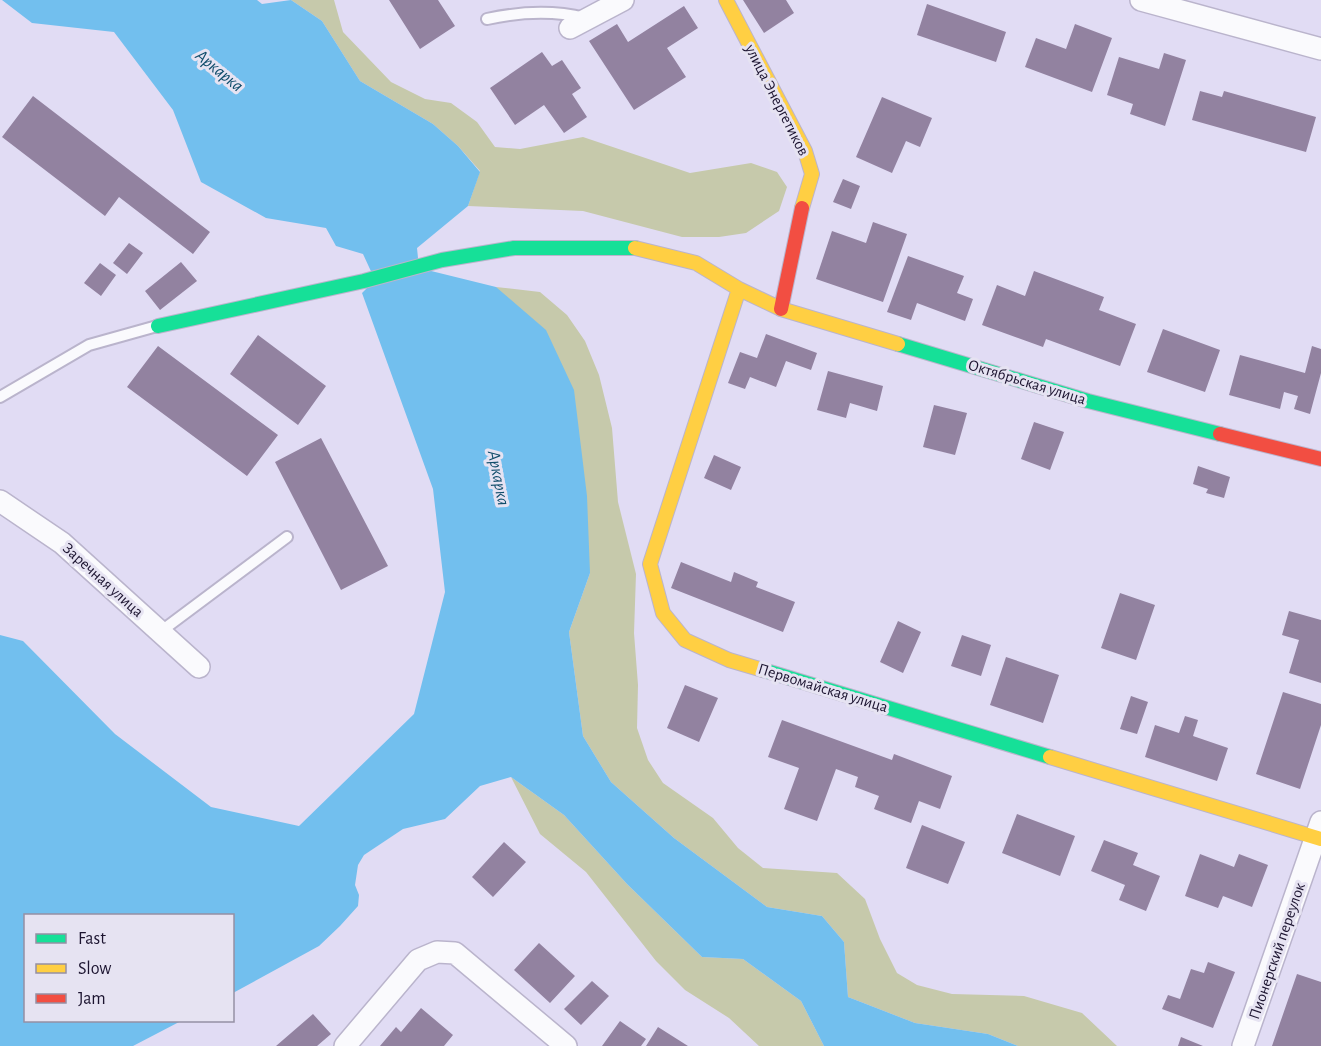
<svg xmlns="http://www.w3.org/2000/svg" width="1321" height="1046" viewBox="0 0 1321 1046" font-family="'Alegreya Sans',sans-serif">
<rect width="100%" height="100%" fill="#e1dcf4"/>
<path fill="#c6c9ab" d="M291 0H334L343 32 391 82 425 99 451 103 477 122 495 147 520 149 583 137 690 173 751 163 777 172 787 187 779 211 746 233 719 237H682L583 211 468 206 480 171 458 146 433 124 360 81 322 21Z
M496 287 540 292 567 315 585 341 599 375 612 428 618 502 636 574 634 633 638 685 637 728 648 760 663 783 713 818 738 848 763 868 837 873 865 899 880 939 897 973 917 985 952 994 1024 996 1082 1013 1117 1046H1018L988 1034 915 1023 848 997 844 942 822 916 767 907 674 838 611 782 583 736 569 632 590 573Z
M511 777 564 815 627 884 702 957 743 959 801 1001 824 1046H759L729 1018 685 990 656 961 586 872 540 834Z"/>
<path fill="#72bfee" d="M2 0H257L262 4 291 0 322 21 360 81 433 124 458 146 480 172 468 206 417 248 419 268 496 287 546 330 574 390 587 496 590 573 569 632 583 736 611 782 674 838 767 907 822 916 844 942 848 997 915 1023 988 1034 1018 1046H824L801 1001 743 959 702 957 627 884 564 815 511 777 480 786 445 819 403 829 364 855 358 865 355 885 359 895 358 906 340 926 319 946 233 993 232 916H26V1020L181 1021 133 1046H0V635L23 641 115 734 211 807 299 826 414 714 445 592 433 489 362 293 375 280 363 254 336 246 326 228 266 218 201 182 173 110 114 32 32 23Z"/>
<path fill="#9282a0" d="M389 0H438L455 26 420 49Z
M743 0H786L794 13 764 33Z
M927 4 1006 32 996 62 917 35Z
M684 6 698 28 667 48 686 77 634 110 589 41 617 24 628 42Z
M1075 24 1112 38 1092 92 1025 67 1036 38 1066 49Z
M542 52 552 66 562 60 581 88 572 94 587 117 564 133 544 105 515 125 490 88Z
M1164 53 1186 60 1165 126 1130 114 1133 104 1107 95 1119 57 1159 69Z
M1200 91 1222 97 1224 91 1316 117 1306 152 1192 120Z
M33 96 210 232 193 254 119 197 105 216 2 137Z
M882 97 932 118 920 147 906 141 892 173 856 157Z
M843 179 860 186 851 209 833 202Z
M873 222 907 234 883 302 816 279 832 231 866 243Z
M129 243 143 253 127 274 113 263Z
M908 256 964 276 957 293 973 299 965 321 917 303 911 320 887 312Z
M181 262 197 281 160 310 145 291Z
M100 263 116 275 101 296 84 283Z
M1034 271 1104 297 1099 310 1136 324 1120 366 1046 339 1043 347 982 325 997 285 1025 296Z
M1163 329 1220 350 1205 392 1147 372Z
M766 334 817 353 811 370 786 361 776 387 750 377 745 389 728 383 740 352 757 358Z
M258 335 326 386 298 425 230 374Z
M158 346 278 435 247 476 127 387Z
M1312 346 1321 349V373L1310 414 1294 409 1298 396 1284 392 1280 409 1229 395 1240 355 1305 373Z
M828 371 883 386 877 411 850 403 846 418 817 410Z
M934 405 967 413 955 455 923 447Z
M1034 422 1064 432 1050 470 1021 459Z
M321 438 388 566 341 590 275 462Z
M714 455 741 467 731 490 704 478Z
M1198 466 1230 477 1224 498 1206 493 1208 489 1193 484Z
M681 562 731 582 734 572 758 582 756 587 795 602 783 632 671 588Z
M1120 593 1155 605 1136 660 1101 648Z
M1289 611 1321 620V683L1289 673 1299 640 1282 635Z
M898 621 921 632 903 673 880 662Z
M962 635 991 645 981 676 951 666Z
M1006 657 1059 675 1043 723 990 705Z
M685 685 718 698 699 742 667 728Z
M1283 692 1321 704V725L1300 789 1256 774Z
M1131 696 1148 702 1137 734 1120 729Z
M1185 716 1198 720 1193 736 1228 748 1217 781 1145 757 1155 725 1179 733Z
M782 720 892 760 894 754 952 776 940 809 919 801 911 823 874 809 879 796 855 787 858 777 836 769 817 821 784 809 799 768 768 757Z
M1017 814 1075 836 1060 876 1002 853Z
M922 825 965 842 948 884 906 868Z
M1104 840 1138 853 1133 865 1160 876 1146 911 1119 900 1125 885 1091 871Z
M504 842 526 862 493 897 472 877Z
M1200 854 1234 867 1239 854 1268 865 1252 907 1223 896 1218 908 1185 896Z
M539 943 575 976 550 1003 514 970Z
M1208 962 1235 972 1213 1028 1162 1009 1168 995 1180 999 1191 969 1204 973Z
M1297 974 1321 982V1046H1272Z
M592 981 609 996 581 1025 564 1009Z
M421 1008 453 1035 444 1046H380L396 1027 401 1032Z
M313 1014 331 1034 317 1046H276Z
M620 1021 646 1039 641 1046H602Z
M658 1027 688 1046H646Z
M1181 1037 1203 1046H1178Z"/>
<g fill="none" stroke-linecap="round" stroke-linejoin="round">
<defs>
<path id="lane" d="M487 19C519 12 553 10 585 18
M0 397 89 345 157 326
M160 632 287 537"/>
<path id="street" d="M1141 0 1321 49
M570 28 623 0
M0 501 62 543 199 667
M345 1046 418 960 437 952 455 953 566 1046
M1243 1046 1321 822"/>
<path id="fast" d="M158 326 364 281 442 260 514 248H635
M898 344 1088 401 1220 434
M763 670 1050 757"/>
<path id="slow" d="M726 0 805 151 812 174 802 208
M635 248 696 263 739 289 781 309 898 344
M739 289 650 564 663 613 685 640 729 660 763 670
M1050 757 1321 839"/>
<path id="jam" d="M781 309 802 208
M1220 434 1321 459"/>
</defs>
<use href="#lane" stroke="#bab4cc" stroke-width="14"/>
<use href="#street" stroke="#bab4cc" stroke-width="24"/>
<use href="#fast" stroke="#bab4cc" stroke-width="16"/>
<use href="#slow" stroke="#bab4cc" stroke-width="16"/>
<use href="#jam" stroke="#bab4cc" stroke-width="16"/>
<use href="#lane" stroke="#fafafd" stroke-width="10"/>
<use href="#street" stroke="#fafafd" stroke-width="21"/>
<use href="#fast" stroke="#16e098" stroke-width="14"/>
<use href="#slow" stroke="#ffcf43" stroke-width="14"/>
<use href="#jam" stroke="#f24e42" stroke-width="14"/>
</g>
<g text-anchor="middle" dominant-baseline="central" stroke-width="6" stroke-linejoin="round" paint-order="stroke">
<g font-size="16" fill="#1c1430" stroke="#e6e3f2">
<text transform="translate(777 100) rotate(63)">улица Энергетиков</text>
<text transform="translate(1027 382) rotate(17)">Октябрьская улица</text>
<text transform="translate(103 580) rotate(42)">Заречная улица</text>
<text transform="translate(823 688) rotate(17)">Первомайская улица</text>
<text transform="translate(1277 951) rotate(-71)">Пионерский переулок</text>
</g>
<g font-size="18" font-style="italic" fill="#0f4c6a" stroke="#e6e3f2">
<text transform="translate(219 71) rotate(39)">Аркарка</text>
<text transform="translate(498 478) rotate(79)">Аркарка</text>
</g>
</g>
<rect x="24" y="914" width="210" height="108" fill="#e6e3f2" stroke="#9590a4" stroke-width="1.5"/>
<rect x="36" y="934" width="30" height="9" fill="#16e098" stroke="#9590a4" stroke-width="1.5"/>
<text x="78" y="944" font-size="18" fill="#1c1430">Fast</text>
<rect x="36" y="964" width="30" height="9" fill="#ffcf43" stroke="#9590a4" stroke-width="1.5"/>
<text x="78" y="974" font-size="18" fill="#1c1430">Slow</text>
<rect x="36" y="994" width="30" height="9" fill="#f24e42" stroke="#9590a4" stroke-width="1.5"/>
<text x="78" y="1004" font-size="18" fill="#1c1430">Jam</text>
</svg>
